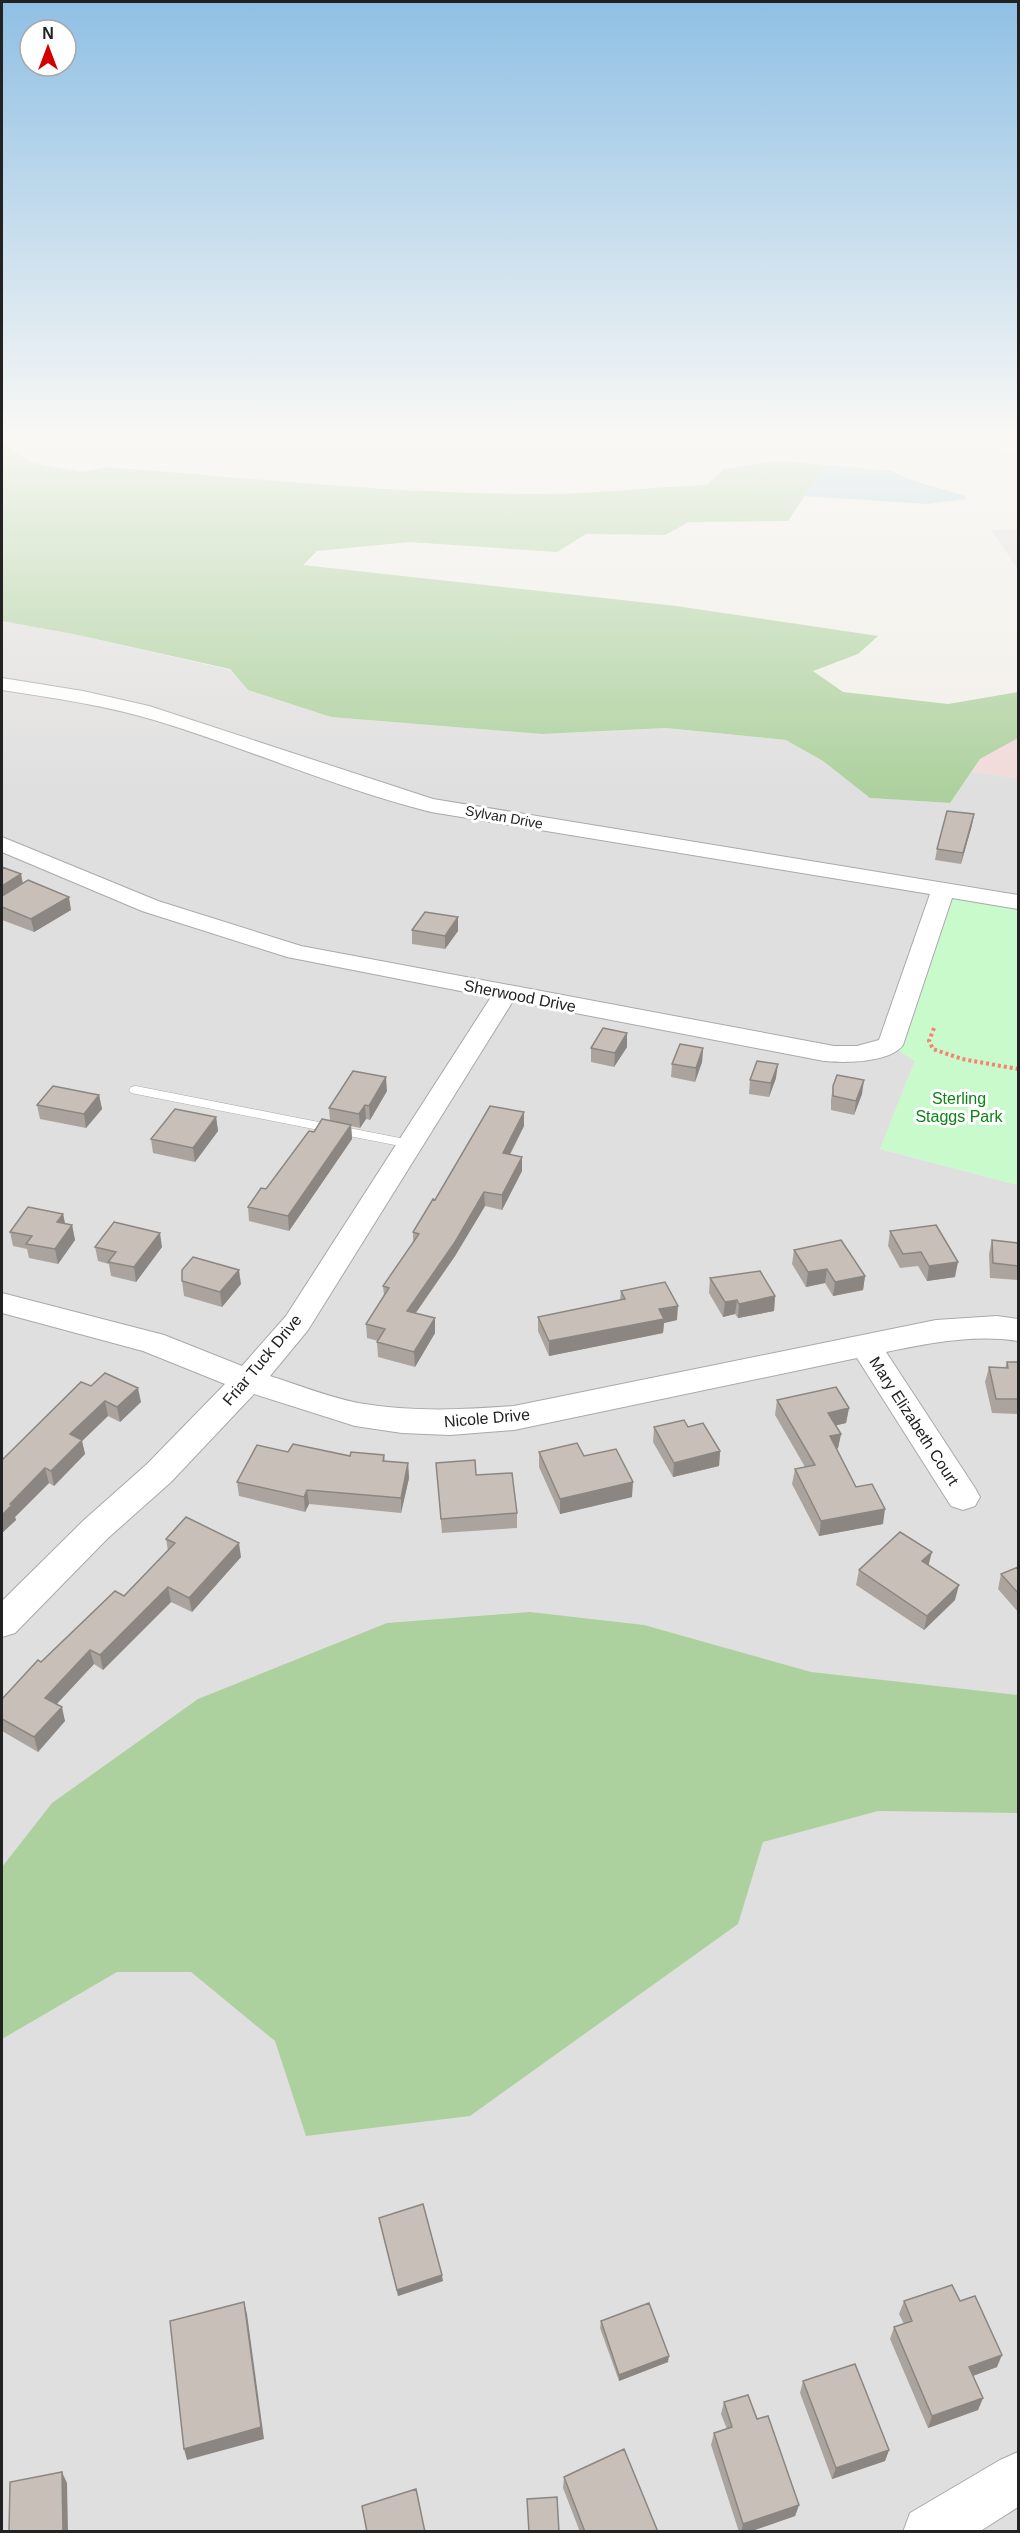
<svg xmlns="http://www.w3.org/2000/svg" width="1020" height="2533" viewBox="0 0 1020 2533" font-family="Helvetica,sans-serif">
<rect width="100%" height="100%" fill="#f2efe9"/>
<path fill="#e0dfdf" d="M688 436H866L694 444Z
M991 530H1018V569Z
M2 621 78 635 230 670 248 690 331 717 542 734 666 728 787 740 823 761 870 798 949 803 972 771 1018 778V902L943 890 890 1045 915 1061 880 1149 1018 1185V2531H2Z"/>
<path fill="#f2dad9" d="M1018 738V778L972 771 980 759Z"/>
<path fill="#add19e" d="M2 441 29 462 83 472 107 467C247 478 388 493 530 494 589 495 647 487 707 485L724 469 777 461 825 465 788 521 689 522 665 535 586 534 557 552 409 542 317 551 303 565 676 606 878 636 858 654 813 671 843 692 948 704 1018 692V738L980 759 950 803 870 798 823 761 786 740 666 728 542 734 331 717 248 690 230 669 78 635 2 621Z
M530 1612 644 1625 811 1672 1018 1695V1813L878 1811 763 1842 738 1924 470 2116 306 2136 275 2041 191 1972H117L2 2039V1867L52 1803 198 1699 387 1623Z"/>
<path fill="#c8facc" d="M943 889 1018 902V1185L880 1149 915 1061 890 1045Z"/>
<path fill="#aad3df" d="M825 465 891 471 917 482 963 495 966 499 927 504 804 496Z"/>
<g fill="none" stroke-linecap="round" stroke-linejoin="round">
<defs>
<path id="service" d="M136 1086 410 1140 417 1144 410 1148 131 1093 129 1090 131 1087Z"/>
<path id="minor" d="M2 678 83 691 149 706 433 799 1018 895V909L952 898 903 1045C890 1063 844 1063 824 1061L513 1001 308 1330 270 1376C299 1385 328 1397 358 1403 411 1412 461 1410 514 1406L936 1320 997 1316 1018 1319V1341C974 1334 929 1343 886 1352L975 1488 980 1497 975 1506 963 1510 951 1506 857 1358 514 1430 450 1435 402 1433 355 1426 254 1394 171 1482 108 1538 15 1633 2 1637V1601L84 1520 147 1464 225 1384 143 1351 2 1313V1293L164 1335 242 1366 286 1316 491 997 287 957 142 911 2 852V837L158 901 301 946 834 1046H857L879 1040 930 894 431 812C336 788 247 748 154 720 104 705 53 698 2 690Z
M1018 2452V2507L979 2532H903L910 2513 1000 2460Z"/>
<path id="tertiary" d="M968 436H990L1018 446V457L970 440Z"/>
</defs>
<use href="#service" stroke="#a9a9a9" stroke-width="1"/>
<use href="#minor" stroke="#a9a9a9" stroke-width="2"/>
<use href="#tertiary" stroke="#a9a9a9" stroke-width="1"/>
<path stroke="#fa8072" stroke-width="4" stroke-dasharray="3 3" stroke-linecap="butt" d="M934 1028 929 1041 933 1049 962 1059 1018 1069"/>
<use href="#service" fill="#fff" fill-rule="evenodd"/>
<use href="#minor" fill="#fff" fill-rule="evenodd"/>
<use href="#tertiary" fill="#fff" fill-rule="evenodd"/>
</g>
<path fill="#aba49e" d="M972 825 961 864 935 860 937 849Z
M2 867 21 874 23 883 71 910 34 932 2 920Z
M412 930 458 931 445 949 412 944Z
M627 1033V1047L614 1067 591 1062V1048Z
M703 1048 702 1062 695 1082 671 1077 672 1064Z
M776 1078 769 1097 749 1094 750 1080Z
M833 1086 862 1094 854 1115 831 1110V1100Z
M387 1091 370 1120 366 1119 360 1128 351 1126 352 1139 289 1231 249 1221 248 1207 266 1189 314 1132 330 1121 329 1108Z
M99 1095 102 1109 86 1128 40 1119 37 1105Z
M216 1117 218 1131 195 1162 153 1153 151 1139Z
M524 1126 510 1155 522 1157V1171L502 1210 485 1206 455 1256 416 1313 435 1333 415 1367 378 1357 377 1342 378 1341 367 1338 366 1324 384 1296 383 1286 413 1243V1232Z
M63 1214 65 1224 72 1225 75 1240 58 1264 29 1258 27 1249 13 1246 10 1232Z
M936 1225 955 1277 927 1281 918 1266 900 1268 888 1246 890 1231Z
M992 1240 1018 1243V1280L990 1278 989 1254Z
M95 1247H162L136 1282 111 1276 109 1264 98 1261Z
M794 1250 865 1276 863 1290 833 1296 825 1283 806 1287 792 1264Z
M710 1278 775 1296 774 1311 738 1318 735 1314 723 1317 709 1293Z
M182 1281 241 1284 222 1307 184 1296Z
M621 1291 677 1320 664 1323 663 1333 549 1356 538 1331V1317L620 1300Z
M1007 1362H1018V1414L992 1413 985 1382 989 1367 1005 1368Z
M91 1386 141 1402 120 1422 108 1416 82 1441 85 1454 54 1486 49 1483 15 1517 16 1520 2 1533V1460Z
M777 1400 849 1408 846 1423 836 1425 841 1434 838 1448 837 1449 856 1487 883 1524 819 1536 792 1484 795 1469 805 1467 775 1415Z
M654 1427H688L720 1451 719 1466 673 1477 653 1442Z
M288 1452 350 1456 384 1455 385 1461 408 1463 409 1478 401 1513 309 1504 305 1512 239 1496 237 1482Z
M539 1452 584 1456 632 1497 560 1514 539 1467Z
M436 1463 476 1475 517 1513V1528L442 1533Z
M166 1539 241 1557 192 1612 171 1602 103 1670 94 1664 57 1704 65 1721 38 1752 2 1731V1699L41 1662 124 1596 168 1551Z
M929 1566 955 1600 924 1630 856 1585 859 1570Z
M1018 1567V1612L998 1589 1001 1574Z
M379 2218 443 2281 398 2296 380 2224Z
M904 2301H960L997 2367 973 2376 983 2398 978 2410 928 2428 890 2339 894 2327 904 2324 899 2314Z
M601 2321 668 2362 619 2381 600 2328Z
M803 2381 889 2450 885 2461 832 2479 800 2393Z
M724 2402 757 2419 799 2505 795 2516 749 2532H739L711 2445 714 2433 727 2429 721 2414Z
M564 2477 658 2532H580L563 2488Z"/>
<path fill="#8b8681" d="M974 814 972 825 961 864 963 853Z
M21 874 23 887 2 901V886Z
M69 897 71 910 34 932 31 919Z
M458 917V931L445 949V936Z
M627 1033V1047L614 1067 615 1053Z
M703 1048 702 1062 695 1082 696 1068Z
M778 1064 776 1078 769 1097 771 1083Z
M386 1077 387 1091 370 1120 369 1106Z
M864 1080 862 1094 854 1115 856 1101Z
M99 1095 102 1109 86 1128 84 1114Z
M365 1105 366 1119 360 1128 359 1114Z
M524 1112V1126L503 1167V1153Z
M216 1117 218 1131 195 1162 193 1148Z
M351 1125 352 1139 289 1231 288 1216Z
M522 1157V1171L502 1210V1195Z
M484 1192 485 1206 455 1256 407 1325V1311Z
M63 1214 66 1228 57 1222Z
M72 1225 75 1240 58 1264 55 1249Z
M160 1233 162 1247 136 1282 134 1267Z
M958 1262 955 1277 927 1281 929 1266Z
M827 1269 825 1283 806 1287 808 1272Z
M239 1270 241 1284 222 1307 220 1292Z
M865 1276 863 1290 833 1296 835 1282Z
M775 1296 774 1311 738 1318 739 1304Z
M737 1300 735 1314 723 1317 725 1302Z
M678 1306 677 1320 664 1323 663 1333 549 1356V1341L659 1309Z
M435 1318V1333L415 1367 414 1352Z
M138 1388 141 1402 120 1422 117 1407Z
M105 1401 108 1416 82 1441 85 1454 54 1486 51 1471 70 1434Z
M849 1408 846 1423 826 1428 828 1413Z
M841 1434 838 1448 828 1451 830 1436Z
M720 1451 719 1466 673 1477 674 1463Z
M408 1463 409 1478 401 1513V1498Z
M45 1468 49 1483 15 1517 16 1520 2 1533V1515L10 1504Z
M633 1482 632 1497 560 1514V1499Z
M307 1490 309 1504 305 1512 304 1497Z
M885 1509 883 1524 819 1536 821 1521Z
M239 1543 241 1557 192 1612 189 1598Z
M932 1552 928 1567 922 1561Z
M959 1585 955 1600 924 1630 927 1616Z
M168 1587 171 1602 103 1670 100 1655Z
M90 1650 94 1664 49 1712 45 1698Z
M62 1707 65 1721 38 1752 34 1737Z
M442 2275 443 2281 398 2296 397 2290Z
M244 2302 247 2314 264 2439 187 2460 184 2449Z
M1002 2355 997 2367 964 2379 969 2367Z
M669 2356 668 2362 619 2381V2375Z
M983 2398 978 2410 928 2428 932 2416Z
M889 2450 885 2461 832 2479 836 2468Z
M62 2472 67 2483 68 2532H63Z
M799 2505 795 2516 749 2532H741L743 2524Z"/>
<path fill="#c7bfb8" stroke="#8b8681" stroke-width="1.5" d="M947 811 974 814 963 853 937 849Z
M2 867 21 874 2 886Z
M28 880 69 897 31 919 2 907V896Z
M425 912 458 917 445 936 412 930Z
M603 1028 627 1033 615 1053 591 1048Z
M680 1044 703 1048 696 1068 672 1064Z
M757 1061 778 1064 771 1083 750 1080Z
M353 1071 386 1077 369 1106 365 1105 359 1114 329 1108Z
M837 1075 864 1080 856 1101 833 1096V1086Z
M53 1086 99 1095 84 1114 37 1105Z
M490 1106 524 1112 503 1153 522 1157 502 1195 484 1192 455 1242 407 1311 435 1318 414 1352 377 1342 385 1329 366 1324 389 1288 383 1286 419 1234 413 1232 433 1199 435 1200Z
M175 1109 216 1117 193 1148 151 1139Z
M322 1119 351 1125 288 1216 248 1207 261 1188 266 1189 309 1131 314 1132Z
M28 1207 63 1214 57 1222 72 1225 55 1249 26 1244 32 1236 10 1232Z
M114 1222 160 1233 134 1267 108 1262 116 1252 95 1247Z
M936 1225 958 1262 929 1266 921 1252 903 1254 890 1231Z
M841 1240 865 1276 835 1282 827 1269 808 1272 794 1250Z
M992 1240 1018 1243V1266L993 1263Z
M193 1257 239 1270 220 1292 182 1281V1270Z
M760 1271 775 1296 739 1304 737 1300 725 1302 710 1278Z
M665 1282 678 1306 659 1309 664 1319 549 1341 538 1317 625 1299 621 1291Z
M1007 1362H1018V1399H996L989 1367 1008 1368Z
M105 1373 138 1388 117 1407 105 1401 70 1434 82 1440 51 1471 45 1468 10 1504 12 1505 2 1515V1460L81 1382 91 1386Z
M836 1387 849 1408 828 1413 841 1434 830 1436 856 1487 872 1484 885 1509 821 1521 795 1469 815 1465 777 1400Z
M684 1420 688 1427 703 1423 720 1451 674 1463 654 1427Z
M577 1443 584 1456 616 1449 633 1482 560 1499 539 1452Z
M293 1444 350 1456 351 1452 384 1455 383 1461 408 1463 401 1498 307 1490 304 1497 237 1482 257 1445 288 1452Z
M475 1460 476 1475 512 1473 517 1513 441 1519 436 1463Z
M186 1517 239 1543 189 1598 168 1587 100 1655 90 1650 45 1698 62 1707 34 1737 2 1719V1699L38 1660 41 1662 115 1591 124 1596 175 1543 166 1539Z
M900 1532 932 1552 922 1561 959 1585 927 1616 859 1570Z
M1018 1567V1593L1001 1574Z
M423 2204 442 2275 397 2290 379 2218Z
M952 2285 960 2301 975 2296 1002 2355 969 2367 983 2398 932 2416 894 2327 912 2321 904 2301Z
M244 2302 261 2427 184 2449 170 2321Z
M649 2303 669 2356 619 2375 601 2321Z
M855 2364 889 2450 836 2468 803 2381Z
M748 2395 757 2419 768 2416 799 2505 743 2524 714 2433 732 2427 724 2402Z
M624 2449 658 2532H585L564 2477Z
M62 2472 63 2532H9L10 2482Z
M416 2489 425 2532H367L362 2506Z
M557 2497 559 2532H529L527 2499Z"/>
<linearGradient id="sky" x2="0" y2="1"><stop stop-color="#8fc0e4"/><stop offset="0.55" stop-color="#f9f8f5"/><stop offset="1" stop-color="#f9f8f5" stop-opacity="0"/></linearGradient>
<rect width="1020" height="790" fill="url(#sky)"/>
<g text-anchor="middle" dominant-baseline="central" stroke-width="6" stroke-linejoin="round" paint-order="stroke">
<g font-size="14" fill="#222" stroke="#fff">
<text transform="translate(504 817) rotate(10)">Sylvan Drive</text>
</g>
<g font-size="16" fill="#222" stroke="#fff">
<text transform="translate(520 996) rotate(11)">Sherwood Drive</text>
<text transform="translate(262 1360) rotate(-50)">Friar Tuck Drive</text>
<text transform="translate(487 1418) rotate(-5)">Nicole Drive</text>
<text transform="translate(914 1421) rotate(57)">Mary Elizabeth Court</text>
</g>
<g font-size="16" fill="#0c8416" stroke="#fff">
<text x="959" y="1098">Sterling<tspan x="959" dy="18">Staggs Park</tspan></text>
</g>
</g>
<rect width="1020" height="2533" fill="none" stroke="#222222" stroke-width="6"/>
<g transform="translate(48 48)"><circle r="28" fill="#ffffff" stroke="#a7a7a7" stroke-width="1.5"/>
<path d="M0-4.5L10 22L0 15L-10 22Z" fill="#d40000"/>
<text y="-9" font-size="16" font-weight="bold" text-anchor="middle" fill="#222222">N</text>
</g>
</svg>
